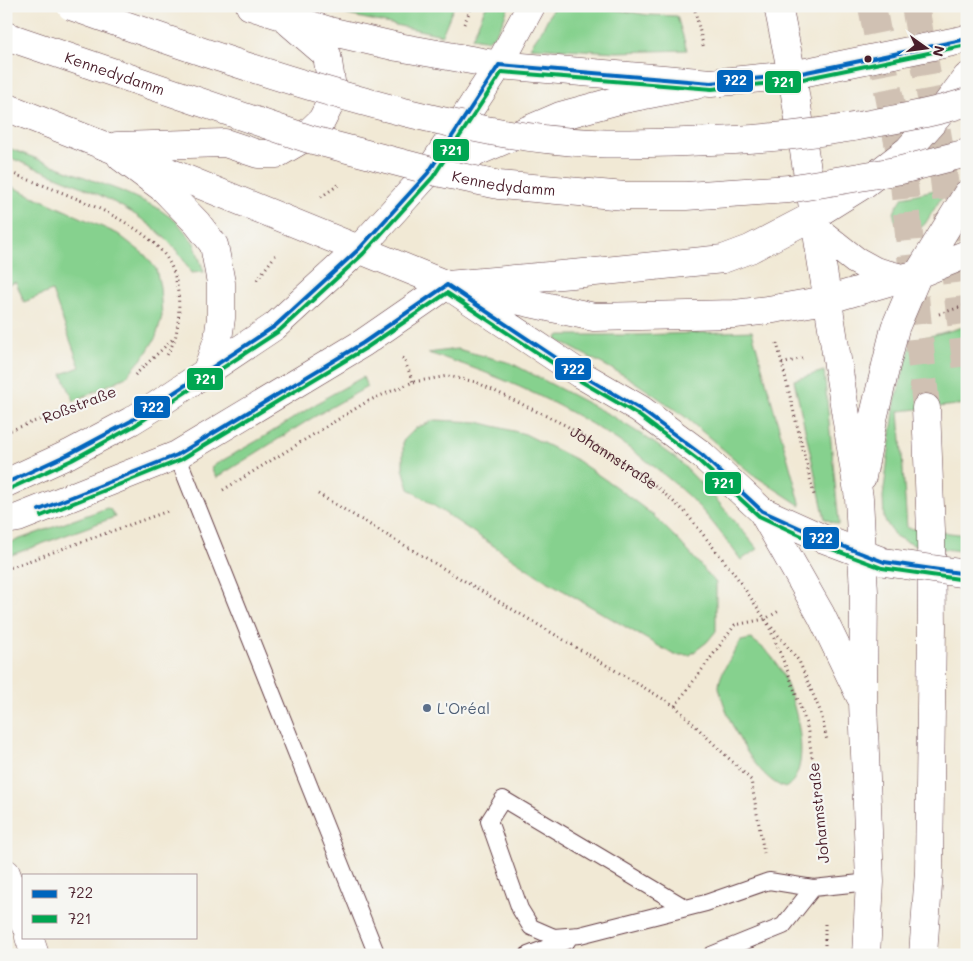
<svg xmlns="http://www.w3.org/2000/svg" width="973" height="961" viewBox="0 0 973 961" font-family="Mali,sans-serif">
<rect width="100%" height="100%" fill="#f6f6f2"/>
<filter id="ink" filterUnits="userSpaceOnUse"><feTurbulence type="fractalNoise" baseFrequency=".02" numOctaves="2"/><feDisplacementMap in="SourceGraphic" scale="10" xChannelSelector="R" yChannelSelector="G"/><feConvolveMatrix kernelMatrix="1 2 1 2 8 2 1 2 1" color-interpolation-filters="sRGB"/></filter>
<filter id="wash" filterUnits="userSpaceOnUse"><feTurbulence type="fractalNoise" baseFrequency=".0096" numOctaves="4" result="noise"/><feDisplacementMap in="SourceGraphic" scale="20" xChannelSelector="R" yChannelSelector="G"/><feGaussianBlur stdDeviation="1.12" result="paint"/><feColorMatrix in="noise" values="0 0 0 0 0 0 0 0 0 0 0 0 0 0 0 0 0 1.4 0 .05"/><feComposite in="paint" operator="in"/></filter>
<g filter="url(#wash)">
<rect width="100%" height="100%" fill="#f1e9d5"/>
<path fill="#86d18e" stroke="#68785c" d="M365 6H454L442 35 348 15 338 11Z
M486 6H509C505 15 499 34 489 39 484 41 477 39 472 38Z
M554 6H591L648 15 677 16 687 50 617 52 530 47 543 28Z
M6 147 121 191 156 207 177 222 194 243 204 272 191 273C160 209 68 182 6 156Z
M6 184 118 234 145 255 156 269 160 287 162 316 156 337 145 355 126 377 74 401 62 374 80 367 52 291 24 302 16 282 6 285Z
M948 187 925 224 920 228 897 223C890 213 897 207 903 197Z
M967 326V404L899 411 907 528 967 535V552L914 545 905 541 895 536 884 519 883 497 895 402 912 341Z
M752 331 801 506 752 474 684 416 657 397 629 378 557 340 558 336 561 335H639Z
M457 349 511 363 612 416 650 440 679 461 715 498 758 549 741 560C728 542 715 525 701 509 632 436 523 381 428 353Z
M824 371 839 523V525L825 519 794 380Z
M363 377 367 387 312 418 216 478 211 467 262 438 327 397Z
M435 420 478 422 525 434 575 459 616 487 653 515 679 541 716 583V631L707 642 690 655H674L540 577 409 489 403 468V441L416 428Z
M107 508 110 509 115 517 6 557V544Z
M751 639C763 647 771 654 778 666 793 691 817 770 785 788 756 778 730 726 722 698 721 694 719 690 719 686 719 674 734 652 741 641Z"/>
</g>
<g filter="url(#ink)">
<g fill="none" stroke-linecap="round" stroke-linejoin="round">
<path stroke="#d0c1b3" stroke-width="28" stroke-dasharray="28 14" stroke-linecap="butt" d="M872 6 902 163 926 408
M915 6 941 155 967 371"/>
<defs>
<path id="lane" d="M177 455 377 955
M686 908 503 799 489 821 520 909 531 927 554 937 580 935 706 903 769 881 813 888 870 882
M528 955 568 940
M711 955 783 926 813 888"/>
<path id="street" d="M762 511 824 539 882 561
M6 873 24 923
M29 937 35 955"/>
<path id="secondary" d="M121 157 164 189 197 223 214 245 221 283V318L218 339 206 373
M428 173 560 116 619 100 696 85
M6 483 69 454 131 421 157 405 275 326 359 249 428 173 499 65 531 6
M6 520 18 518 177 455 363 343 447 285"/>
<path id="primary" d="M250 6 333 32 398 47 499 65 711 83 792 75 967 39
M778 6 792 75 859 498 864 592 863 702 870 882 866 955
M105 146 447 285 595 272 723 259 750 249 815 215 863 185 908 150 937 117 967 77
M117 146 225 143 258 154H277L301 140 322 120 329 106 332 88 327 55 290 23
M817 230 855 260 875 271 902 278
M447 285 580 374 640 409 702 455 762 511 821 615 860 696
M475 291 594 317 735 314 768 310 826 300 902 278 918 274 967 254
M862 477 873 419 895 328 918 274 967 194
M923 955 929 871 932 626 931 531 926 408"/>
<path id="highway" d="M6 107 105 146"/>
</defs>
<use href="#lane" stroke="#633d44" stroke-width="18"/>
<use href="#street" stroke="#633d44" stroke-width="29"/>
<use href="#secondary" stroke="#633d44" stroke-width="29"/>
<use href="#primary" stroke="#633d44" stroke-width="29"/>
<use href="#highway" stroke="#633d44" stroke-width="29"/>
<g stroke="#633d44" stroke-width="3" stroke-dasharray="1 4" stroke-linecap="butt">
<path d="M694 6 704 49"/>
<path d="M464 24 472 6"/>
<path d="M6 171C51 189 143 218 168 260 180 280 181 312 176 334 175 341 170 349 167 355"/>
<path d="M321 197 341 183"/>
<path d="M257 280 277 253"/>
<path d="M939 314 967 305"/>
<path d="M777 343 814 495"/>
<path d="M402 358 404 359 413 382"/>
<path d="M782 364 802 358"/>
<path d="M135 375 174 338"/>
<path d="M6 432 90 401"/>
<path id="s1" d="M223 490 368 401 413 382 448 376 476 382 567 426 648 479 686 513 736 576 765 619 799 661 821 713 827 741"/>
<path d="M318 494 675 706 751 780 764 853"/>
<path d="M6 569 168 511"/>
<path d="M768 624 788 672 807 726 814 769 822 857"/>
<path d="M675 706 735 625 765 619 779 611"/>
<path d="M825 955V921"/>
</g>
<use href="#lane" stroke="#fff" stroke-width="16"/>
<use href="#street" stroke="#fff" stroke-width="28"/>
<use href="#secondary" stroke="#fff" stroke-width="28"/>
<use href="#primary" stroke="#fff" stroke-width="28"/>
<use href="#highway" stroke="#fff" stroke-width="28"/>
<defs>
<path id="street-bridge" d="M884 562 967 574"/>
<g id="highway-bridge">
<path d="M71 6C178 44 286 82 396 110 460 126 526 140 592 143 640 145 687 142 735 140 786 137 836 131 886 121 913 116 941 111 967 102"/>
<path id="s2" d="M6 36 309 139 432 171 499 185 625 196H686L789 189 901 170 967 153"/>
</g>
</defs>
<use href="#street-bridge" stroke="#633d44" stroke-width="29" stroke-linecap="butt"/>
<use href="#highway-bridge" stroke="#633d44" stroke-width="29" stroke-linecap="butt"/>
<use href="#street-bridge" stroke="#fff" stroke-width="28"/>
<use href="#highway-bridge" stroke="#fff" stroke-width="28"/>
<defs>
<path id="bus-1" d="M499 65 711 83 792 75 967 39
M447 285 580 374 640 409 702 455 762 511 824 539 884 562 967 574
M6 483 69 454 131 421 275 326 359 249 428 173 499 65
M39 510 177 455 363 343 447 285"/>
<path id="bus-2" d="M9 489 72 460 134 426 279 331 363 254 433 177 502 72 712 89 793 81 967 45
M41 516 180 460 366 348 447 293 577 379 637 414 698 460 759 516 821 545 882 568 966 580"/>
</defs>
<use href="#bus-1" stroke="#f6f6f2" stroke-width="8"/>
<use href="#bus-2" stroke="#f6f6f2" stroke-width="8"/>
<use href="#bus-1" stroke="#0065bd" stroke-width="4"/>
<use href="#bus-2" stroke="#00a651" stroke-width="4"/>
</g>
</g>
<circle fill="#4a1f2b" stroke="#f6f6f2" stroke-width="2" cx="868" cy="59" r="4.5"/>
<circle fill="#5c6f8a" stroke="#f6f6f2" stroke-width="2" cx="427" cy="708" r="5"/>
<g text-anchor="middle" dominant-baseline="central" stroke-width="4.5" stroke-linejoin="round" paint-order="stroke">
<g font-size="15" fill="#4a1f2b" stroke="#f6f6f2">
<text stroke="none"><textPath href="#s2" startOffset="115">Kennedydamm</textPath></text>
<text stroke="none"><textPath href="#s2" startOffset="520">Kennedydamm</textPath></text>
<text transform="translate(79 404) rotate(-21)">Roßstraße</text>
<text stroke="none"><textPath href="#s1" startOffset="441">Johannstraße</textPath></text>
<text transform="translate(818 813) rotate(-96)">Johannstraße</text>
</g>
<g font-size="15" fill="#4e5e75" stroke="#f6f6f2" text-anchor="start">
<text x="437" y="708">L'Oréal</text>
</g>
</g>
<g stroke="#f6f6f2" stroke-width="2">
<rect x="716" y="69" width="38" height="24" rx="5" fill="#0065bd"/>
<rect x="764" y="70" width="38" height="24" rx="5" fill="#00a651"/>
<rect x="432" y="138" width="38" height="24" rx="5" fill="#00a651"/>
<rect x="554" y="357" width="38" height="24" rx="5" fill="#0065bd"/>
<rect x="186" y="367" width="38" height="24" rx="5" fill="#00a651"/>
<rect x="133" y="395" width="38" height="24" rx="5" fill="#0065bd"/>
<rect x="704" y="471" width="38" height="24" rx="5" fill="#00a651"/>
<rect x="802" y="526" width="38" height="24" rx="5" fill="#0065bd"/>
</g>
<g font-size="14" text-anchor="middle" font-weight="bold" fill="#fff">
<text x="735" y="85">722</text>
<text x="783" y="87">721</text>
<text x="451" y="155">721</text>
<text x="573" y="374">722</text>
<text x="205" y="384">721</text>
<text x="152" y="412">722</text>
<text x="723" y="488">721</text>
<text x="821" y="543">722</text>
</g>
<rect width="973" height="961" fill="none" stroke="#f6f6f2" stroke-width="25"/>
<rect x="22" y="874" width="175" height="65" fill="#f6f6f2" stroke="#b1a0a2"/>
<rect x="32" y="890" width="25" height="8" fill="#0065bd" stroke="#b1a0a2"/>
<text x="68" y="898" font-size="15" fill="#4a1f2b">722</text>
<rect x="32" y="915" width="25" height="8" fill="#00a651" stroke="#b1a0a2"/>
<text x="68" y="924" font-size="15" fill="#4a1f2b">721</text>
<g transform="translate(926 48) rotate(104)" stroke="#f6f6f2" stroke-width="4" paint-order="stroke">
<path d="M0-4L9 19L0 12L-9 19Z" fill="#4a1f2b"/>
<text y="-8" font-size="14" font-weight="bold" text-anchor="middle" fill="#4a1f2b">N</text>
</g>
</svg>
